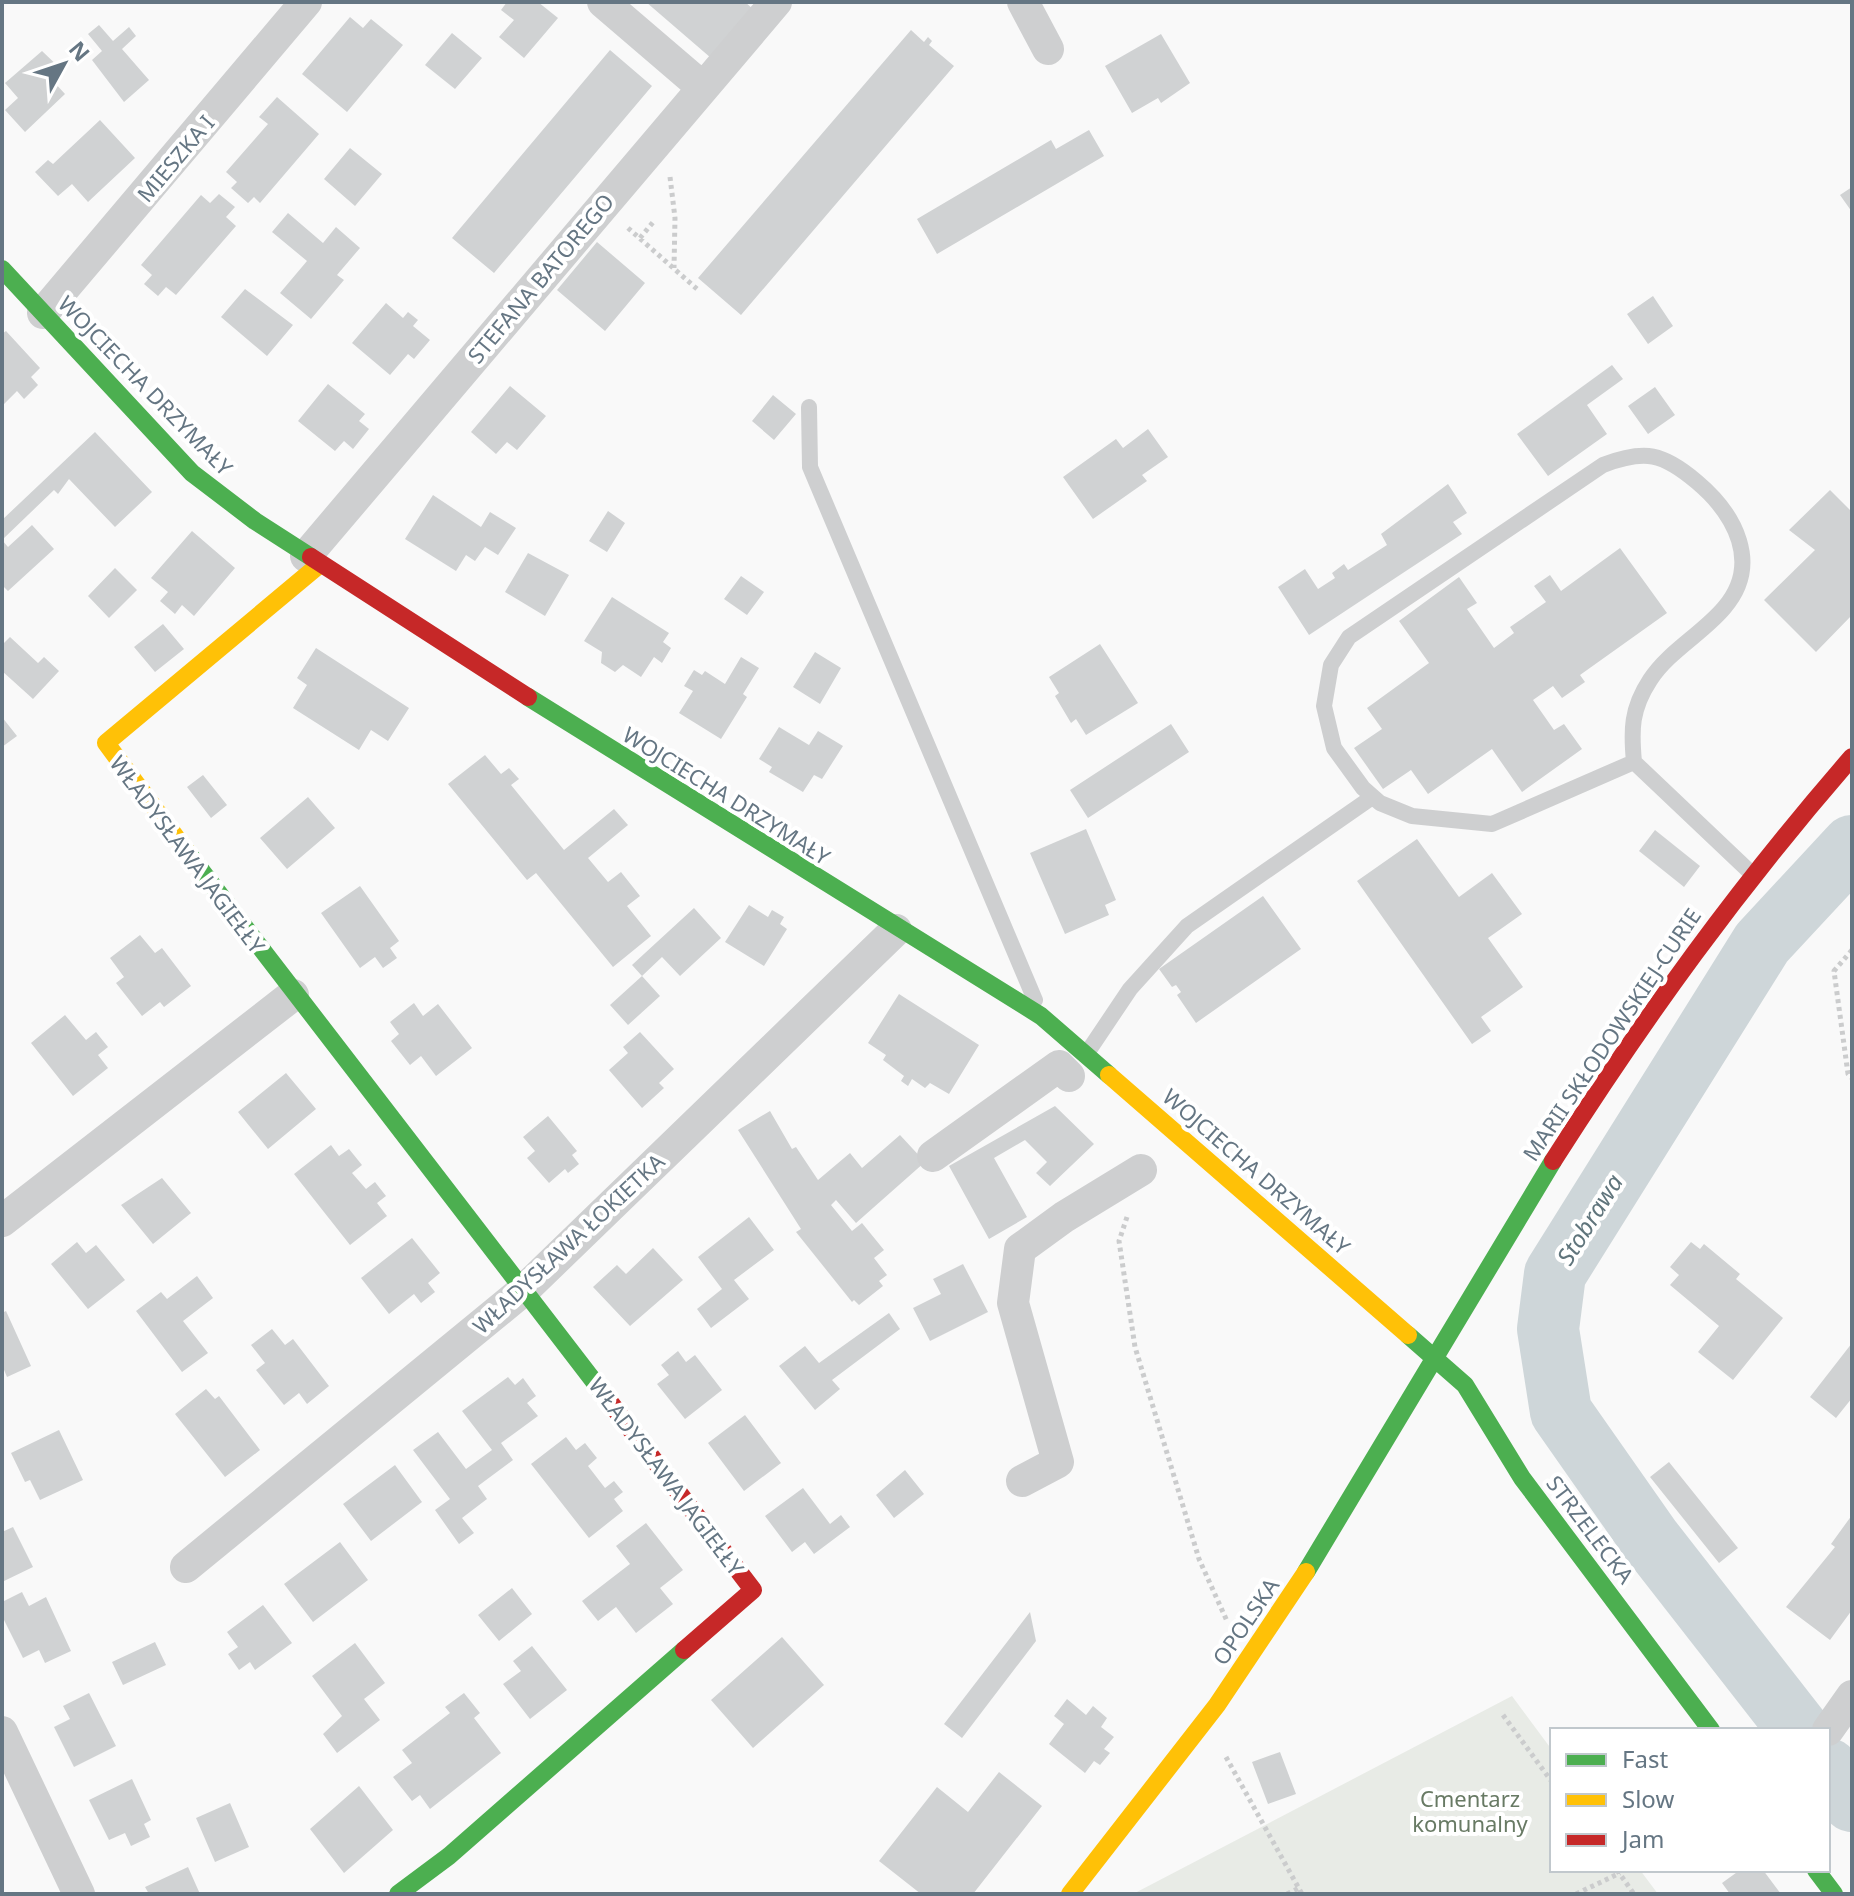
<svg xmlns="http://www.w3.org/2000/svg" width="1854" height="1896" viewBox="0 0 1854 1896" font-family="'Noto Sans',sans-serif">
<rect width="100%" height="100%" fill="#f9f9f9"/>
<path fill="#e8ebe6" d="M1512 1696 1552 1750V1870H1640L1658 1894H1133Z"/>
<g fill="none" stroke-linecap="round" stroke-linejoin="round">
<path stroke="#ced6d9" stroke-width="62" d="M1799 1730 1650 1539 1561 1412 1548 1329 1555 1274 1762 943 1852 846
M1828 1769 1852 1801"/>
</g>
<path fill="#d0d2d3" d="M507 2H538L558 18 524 58 499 37 514 20 501 10Z
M646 2H745L753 9 711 58Z
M350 17 363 28 371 19 403 45 347 112 302 74Z
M99 25 113 41 129 27 136 36 122 49 149 80 124 102 92 60 102 51 88 34Z
M911 30 924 42 928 37 932 41 929 45 954 66 741 315 698 278Z
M452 33 482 58 455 89 425 65Z
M1161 34 1190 83 1161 103 1158 98 1132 113 1105 66Z
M610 50 652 86 494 273 452 238Z
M42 51 64 72 54 82 65 94 25 132 5 110 18 98 5 83Z
M277 97 319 134 260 203 254 197 248 203 231 188 237 182 226 172 268 124 259 117Z
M100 120 135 158 88 202 72 184 58 196 35 172 48 160 53 164Z
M1089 130 1104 156 937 254 917 219 1051 140 1056 149Z
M350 148 382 174 355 206 324 179Z
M1852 187V212L1840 195Z
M219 194 235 207 226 217 236 226 176 295 166 287 158 296 144 284 152 275 141 265 201 195 210 203Z
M288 213 323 243 336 227 360 248 337 275 344 280 311 319 280 293 307 261 272 232Z
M597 242 645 283 605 331 557 290Z
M245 289 293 325 267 356 221 317Z
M1653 296 1673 326 1648 344 1627 314Z
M386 303 403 318 408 312 418 320 413 326 430 340 414 359 408 354 390 375 352 343Z
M6 331 40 368 31 377 38 385 24 399 17 391 2 406V334Z
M1612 365 1623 379 1587 405 1607 434 1548 476 1517 434Z
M328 384 365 414 359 421 369 429 353 449 344 441 335 451 298 421Z
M510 386 546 416 517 450 507 442 496 454 471 432Z
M1655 387 1675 415 1648 434 1628 406Z
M773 395 796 414 774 440 752 421Z
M1148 429 1168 457 1142 475 1147 481 1093 519 1063 477 1116 439 1123 448Z
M95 432 152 492 115 527 69 479 58 494 54 490 2 540 8 547 32 525 54 549 8 591 2 585V520Z
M1448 484 1467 513 1453 522 1462 534 1309 635 1278 587 1305 569 1318 589 1335 578 1332 573 1344 564 1348 570 1387 545 1381 534Z
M1830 490 1852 512V615L1816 652 1764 600 1815 550 1789 530Z
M433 495 481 527 490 512 516 528 498 555 485 547 475 561 466 555 456 571 405 539Z
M608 511 625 523 607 552 589 541Z
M192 531 235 568 194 616 182 605 175 614 160 601 168 592 151 578Z
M1620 548 1667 613 1580 675 1585 682 1562 698 1553 686 1533 700 1554 730 1564 724 1582 749 1522 792 1492 749 1428 794 1411 770 1383 789 1354 748 1382 729 1367 708 1429 663 1399 621 1459 577 1477 603 1467 609 1494 648 1514 633 1510 627 1546 602 1534 586 1550 575 1561 591Z
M528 553 569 575 545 616 505 592Z
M115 568 137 590 109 618 88 596Z
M741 576 764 592 747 615 724 599Z
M612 597 669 633 663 642 671 648 662 663 654 657 641 677 623 665 615 672 601 663 602 652 584 641Z
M163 624 184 649 155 672 134 647Z
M10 637 38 663 44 657 59 671 33 699 2 671V645Z
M1100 644 1138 703 1086 735 1076 719 1071 723 1055 696 1059 693 1049 677Z
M316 648 409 708 388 741 371 730 359 750 293 708 307 685 297 678Z
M815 652 841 668 820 704 793 687Z
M741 657 759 668 743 694 747 697 721 739 679 713 693 691 684 686 694 670 702 675 705 671 725 684Z
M2 717 17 736 2 747Z
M1171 724 1189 752 1088 818 1070 790Z
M779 727 809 745 818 731 843 746 822 779 814 775 803 792 769 772 772 767 759 759Z
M485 755 501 774 509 768 519 779 511 785 564 850 614 809 628 825 588 858 608 882 621 872 640 896 627 906 651 936 613 967 536 873 527 880 448 784Z
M203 775 227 805 211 818 187 787Z
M308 797 335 828 287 869 260 838Z
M1086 829 1116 900 1105 905 1109 915 1065 934 1030 853Z
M1655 830 1700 866 1684 887 1639 851Z
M1417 839 1459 897 1492 873 1522 914 1488 938 1523 987 1481 1017 1491 1031 1472 1044 1357 881Z
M360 886 399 941 390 948 397 958 383 968 375 957 360 968 321 913Z
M1263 896 1301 949 1196 1023 1177 995 1181 992 1176 985 1172 987 1159 969Z
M749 905 768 917 772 910 784 917 780 924 787 929 764 966 725 942Z
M694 908 721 938 680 976 662 957 642 976 660 996 628 1025 610 1005 642 976 632 965Z
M140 935 155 953 162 948 191 986 164 1007 160 1002 142 1016 116 983 124 977 110 958Z
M899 994 979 1045 949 1094 930 1083 925 1088 912 1079 908 1086 901 1081 904 1076 883 1060 886 1055 868 1043Z
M414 1003 423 1016 438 1004 472 1048 436 1076 421 1056 410 1065 391 1041 399 1034 390 1022Z
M65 1015 86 1040 96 1032 108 1047 98 1055 108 1068 73 1096 31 1043Z
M640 1032 674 1069 659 1083 664 1088 642 1108 609 1070 628 1053 623 1047Z
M286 1073 316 1109 268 1149 238 1112Z
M1055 1106 1094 1144 1050 1186 1036 1173 1047 1162 1025 1140 994 1158 1027 1217 989 1239 949 1166Z
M770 1111 792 1149 796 1147 818 1180 850 1153 862 1168 900 1135 925 1162 856 1223 836 1200 831 1205 852 1231 862 1223 884 1250 874 1258 887 1275 879 1281 883 1286 859 1305 854 1300 852 1302 796 1232 801 1229 738 1130Z
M548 1116 577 1151 572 1155 579 1164 568 1173 565 1169 549 1183 527 1158 535 1151 523 1137Z
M331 1145 339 1156 349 1149 362 1165 352 1173 366 1189 375 1182 386 1196 377 1203 387 1216 350 1245 294 1174Z
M162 1178 191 1213 153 1244 121 1205Z
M749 1217 774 1250 734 1280 749 1299 711 1328 697 1309 722 1289 698 1257Z
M412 1238 440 1273 428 1283 435 1292 421 1303 414 1294 389 1314 361 1278Z
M77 1242 86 1253 96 1245 125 1280 88 1309 51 1264Z
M1691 1242 1700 1249 1704 1244 1740 1274 1736 1279 1783 1318 1733 1380 1698 1352 1719 1326 1670 1285 1679 1275 1670 1267Z
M653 1248 683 1280 630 1326 593 1287 617 1265 626 1274Z
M963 1264 988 1312 930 1341 913 1308 941 1294 933 1279Z
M197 1276 213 1298 183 1321 208 1353 182 1372 136 1311 161 1292 167 1299Z
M6 1311 31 1366 7 1377 2 1365V1313Z
M889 1313 900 1329 832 1380 840 1389 815 1410 779 1366 805 1346 819 1363Z
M272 1329 285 1345 293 1339 329 1386 307 1404 299 1393 284 1405 256 1370 265 1363 251 1345Z
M1852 1343V1398L1836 1418 1810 1397Z
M678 1351 686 1362 695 1355 722 1390 685 1419 657 1384 669 1375 661 1365Z
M508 1377 515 1385 523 1378 536 1396 527 1403 538 1416 501 1443 513 1460 478 1486 487 1499 462 1518 474 1533 459 1544 435 1510 450 1499 413 1450 438 1432 466 1469 492 1450 462 1411Z
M206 1389 215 1399 219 1396 260 1450 225 1477 175 1414Z
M745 1415 781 1463 744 1491 708 1443Z
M59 1430 83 1480 40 1500 30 1480 25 1482 11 1453Z
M566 1437 576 1450 585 1443 597 1458 588 1466 605 1488 614 1481 623 1492 614 1499 623 1511 589 1538 531 1464Z
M1669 1462 1738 1548 1719 1563 1650 1477Z
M395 1465 422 1502 371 1541 343 1504Z
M905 1470 924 1494 894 1518 876 1495Z
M803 1488 830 1524 841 1515 850 1527 814 1554 805 1542 792 1552 765 1516Z
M1852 1515V1610L1830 1640 1786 1607 1835 1547 1831 1544Z
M646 1523 683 1570 660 1588 673 1604 636 1633 616 1607 598 1621 582 1601 630 1564 616 1546Z
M13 1527 33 1567 2 1582V1532Z
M340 1542 368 1580 313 1622 284 1584Z
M512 1588 532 1614 499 1641 478 1615Z
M22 1592 29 1606 46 1597 71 1651 45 1663 39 1650 23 1658 2 1616V1602Z
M263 1605 292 1643 255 1670 250 1662 239 1670 228 1654 238 1647 227 1632Z
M1030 1612 1036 1641 962 1738 944 1724Z
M782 1637 824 1685 753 1748 711 1700Z
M155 1642 166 1665 123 1685 112 1662Z
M355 1643 385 1683 364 1699 380 1720 337 1753 323 1734 342 1716 312 1676Z
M532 1646 567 1690 530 1719 503 1684 521 1671 513 1661Z
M89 1693 116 1746 74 1767 54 1727 70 1719 63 1706Z
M464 1693 480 1713 474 1718 501 1753 430 1809 420 1795 412 1801 393 1777 412 1763 402 1750 450 1713 445 1707Z
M1067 1699 1086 1715 1093 1706 1107 1718 1101 1727 1114 1737 1104 1749 1110 1753 1100 1765 1094 1761 1085 1773 1049 1744 1064 1724 1054 1716Z
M1280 1752 1296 1794 1268 1804 1252 1762Z
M999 1772 1042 1806 973 1894H921L879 1861 937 1787 968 1812Z
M132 1779 151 1820 144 1824 150 1837 131 1846 125 1833 109 1840 89 1800Z
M359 1786 393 1830 344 1873 310 1829Z
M230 1803 249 1847 215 1862 196 1818Z
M188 1867 200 1894H149L145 1887Z
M1740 1870H1763L1781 1894H1730L1722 1883Z"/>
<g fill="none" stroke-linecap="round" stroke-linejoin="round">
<path stroke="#cbcccd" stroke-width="5" stroke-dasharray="4 4" stroke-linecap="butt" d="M670 177 675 218 674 268
M628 228 697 289
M640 238 654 221
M1852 950 1834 971 1848 1074 1852 1078
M1127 1217 1119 1241 1135 1347 1199 1559 1227 1621
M1503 1715 1552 1782
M1226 1757 1302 1894
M1617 1870 1634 1894
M1287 1894 1299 1888
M1576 1894 1620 1873"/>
<path stroke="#cecfd0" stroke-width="16" d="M809 407 810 467 1035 1000
M1634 762 1492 824 1412 816 1380 803 1363 788 1334 748 1324 706 1331 665 1349 637 1603 465C1645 449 1663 453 1697 482 1735 514 1762 564 1724 608 1702 634 1669 651 1650 680 1631 709 1631 730 1634 762L1750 872
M1087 1053 1130 989 1187 926 1371 798"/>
<path stroke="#cecfd0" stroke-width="32" d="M603 2 701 86
M1023 2 1048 49
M43 313 306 2
M306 556 776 2
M933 1156 1059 1066 1069 1076
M2 1221 293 995
M1022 1481 1058 1462 1013 1303 1020 1249 1064 1217 1141 1170
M186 1567 525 1289 896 930
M1828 1730 1852 1696
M2 1732 79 1894"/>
<path stroke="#4caf50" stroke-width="18" d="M2 269 192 473 255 521 311 557
M528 697 1041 1016 1109 1075
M187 852 609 1401
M1408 1335 1465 1385 1522 1478 1711 1730
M1306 1572 1553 1161
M1816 1870 1834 1894
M398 1894 449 1856 684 1650"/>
<path stroke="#ffc107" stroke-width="18" d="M187 852 106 743 319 565
M1109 1075 1408 1335
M1070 1894 1217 1705 1306 1572"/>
<path stroke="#c62828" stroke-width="18" d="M311 557 528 697
M1553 1161C1646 1015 1738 888 1852 757
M609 1401 753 1590 684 1650"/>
</g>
<g text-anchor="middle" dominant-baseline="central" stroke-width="8" stroke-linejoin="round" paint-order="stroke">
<g font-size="22" fill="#657683" stroke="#fff">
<text transform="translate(175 158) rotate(-50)">MIESZKA I</text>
<text transform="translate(540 278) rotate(-50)">STEFANA BATOREGO</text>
<text transform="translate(146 385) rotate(46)">WOJCIECHA DRZYMAŁY</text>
<text transform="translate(727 795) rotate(32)">WOJCIECHA DRZYMAŁY</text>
<text transform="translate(188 854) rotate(53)">WŁADYSŁAWA JAGIEŁŁY</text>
<text transform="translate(1611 1034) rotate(-56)">MARII SKŁODOWSKIEJ-CURIE</text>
<text transform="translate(1257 1171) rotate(41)">WOJCIECHA DRZYMAŁY</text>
<text transform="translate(568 1243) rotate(-43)">WŁADYSŁAWA ŁOKIETKA</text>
<text transform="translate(667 1476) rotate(53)">WŁADYSŁAWA JAGIEŁŁY</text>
<text transform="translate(1591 1529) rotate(53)">STRZELECKA</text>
<text transform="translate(1245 1621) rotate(-56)">OPOLSKA</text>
</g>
<g font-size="22" fill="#687a64" stroke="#fff">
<text x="1470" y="1798">Cmentarz<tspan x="1470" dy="25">komunalny</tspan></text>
</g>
<g font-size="24" font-style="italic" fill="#60757c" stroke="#fff">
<text transform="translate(1589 1219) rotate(-58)">Stobrawa</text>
</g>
</g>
<rect width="1854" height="1896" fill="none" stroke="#657683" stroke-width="8"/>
<rect x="1550" y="1728" width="280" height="144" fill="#ffffff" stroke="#c1c8cd" stroke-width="2"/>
<rect x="1566" y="1754" width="40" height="12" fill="#4caf50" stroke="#c1c8cd" stroke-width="2"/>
<text x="1622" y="1768" font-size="24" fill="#657683">Fast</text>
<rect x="1566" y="1794" width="40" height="12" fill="#ffc107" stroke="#c1c8cd" stroke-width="2"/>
<text x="1622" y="1808" font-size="24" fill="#657683">Slow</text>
<rect x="1566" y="1834" width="40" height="12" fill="#c62828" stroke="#c1c8cd" stroke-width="2"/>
<text x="1622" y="1848" font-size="24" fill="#657683">Jam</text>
<g transform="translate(64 64) rotate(50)" stroke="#ffffff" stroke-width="6" paint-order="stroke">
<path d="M0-6L14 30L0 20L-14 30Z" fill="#657683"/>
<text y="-12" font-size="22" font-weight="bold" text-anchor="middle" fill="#657683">N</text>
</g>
</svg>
